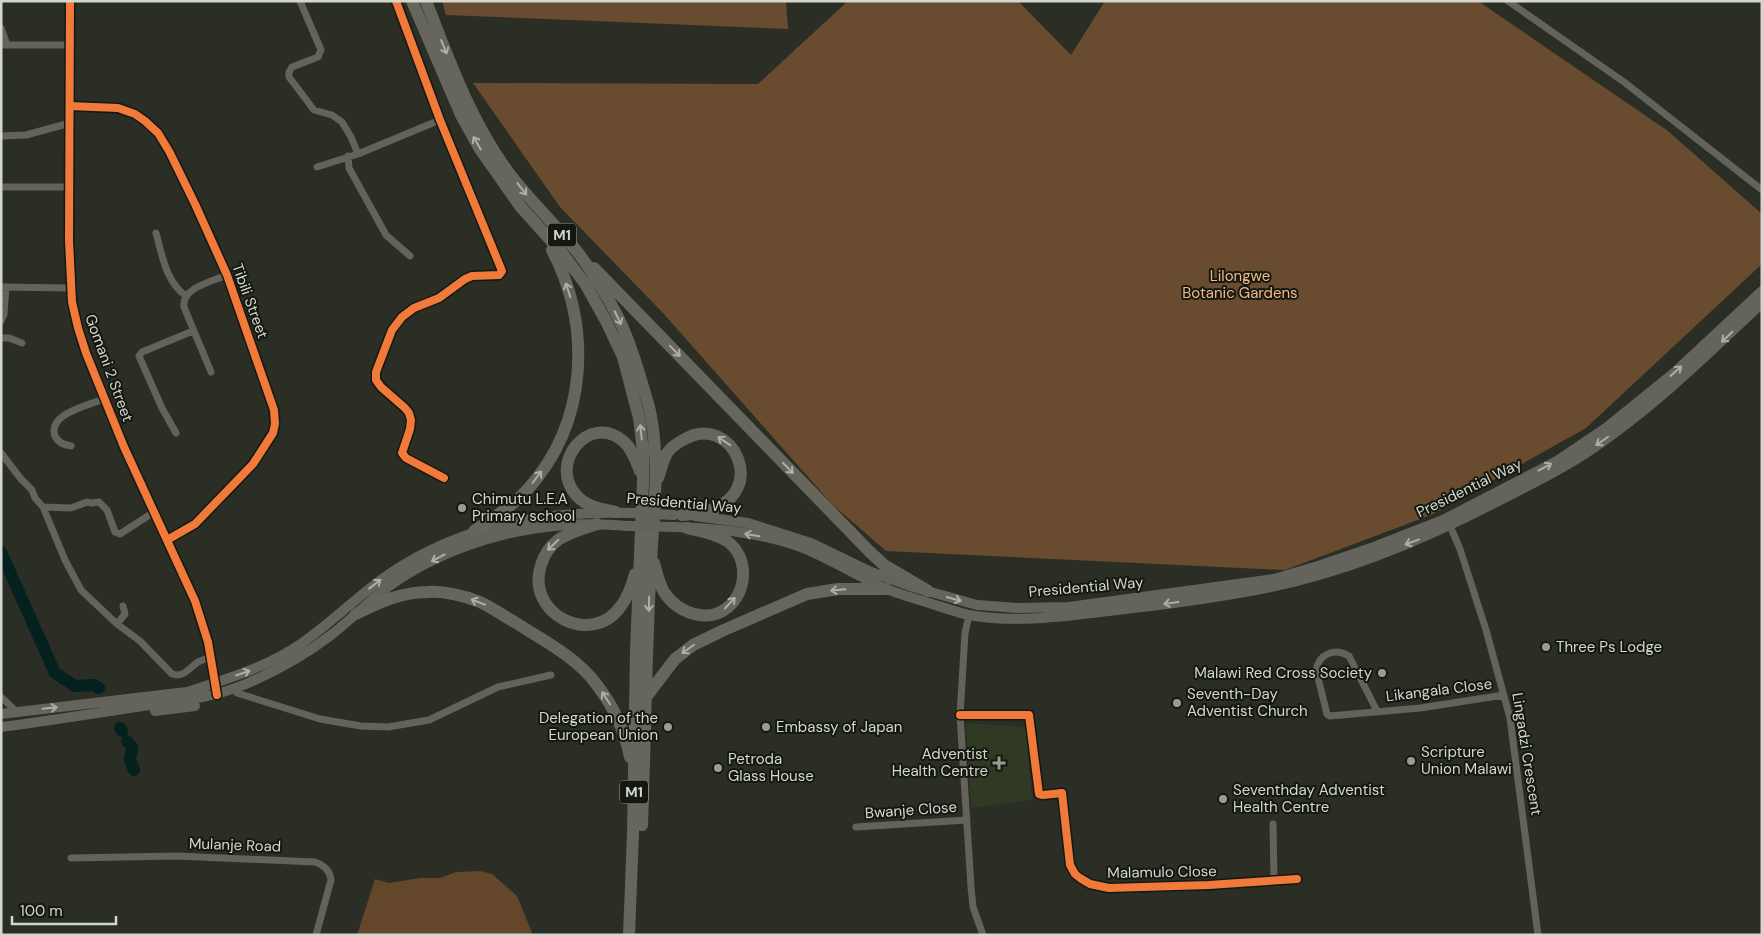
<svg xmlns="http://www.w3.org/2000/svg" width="1763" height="936" viewBox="0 0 1763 936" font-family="'DM Sans',sans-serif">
<rect width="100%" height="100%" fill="#2a2e25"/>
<path fill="#2f3924" d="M966 723 1026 727 1032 800 971 808Z"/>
<path fill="#64462a" d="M480 871 492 874 517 896 533 935H357L375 879 389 883 420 878H440L456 872Z"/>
<path fill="#694b2f" d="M442 1H786L788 29 446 15Z
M848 1H1018L1071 55 1105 1H1478L1668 131 1762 214V264L1586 428 1431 515 1285 570 886 551 832 504 663 313 560 207 473 83 758 84Z"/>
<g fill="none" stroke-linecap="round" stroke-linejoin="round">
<path stroke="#042120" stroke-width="12" d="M1 552 55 673 75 686 94 685 99 688
M120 728 122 731
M127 741 132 747 130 760 134 770"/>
<path stroke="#63635b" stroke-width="7" d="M70 1 69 240 72 302 78 328 86 353 124 447 195 601 208 642 217 695
M300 1 321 50 318 57 292 67 289 72V77L314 110 332 115 342 122 351 137 358 154
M396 1 440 120 502 271 499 275 472 276 465 279 439 298 414 308 402 317 392 330 376 372V380L381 387 405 408 409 413 411 420 410 429 402 453 406 458 444 478
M1508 1 1624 82 1762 190
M1 28 7 45
M1 45H69
M70 106 118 108 135 114 145 121 158 133 169 151 195 204 227 275 274 410 275 424 273 433 253 464 195 524 167 540
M1 136 26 135 70 123
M348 156 349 168 386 235 410 256
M317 167 358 154 440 120
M1 187H69
M156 233C162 255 166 282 186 296
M1 287 71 288
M1 321 4 314 6 287
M1 338H9L22 343
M211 372 184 307C181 288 213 281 227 275
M176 433 162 408 139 356 142 352 193 331
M71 446C64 445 58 443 55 436 47 414 89 405 104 399
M1 453 21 479 32 490 35 498 43 507 71 508 87 502 92 503 99 502 107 510 115 532 120 534 154 512
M43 507 65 560 81 590 117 624
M1450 526 1460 549 1486 630 1510 718 1538 935
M123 606 125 614 117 624 140 641 172 674C184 678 189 668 198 662 202 660 206 659 210 657
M969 615 965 633 960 715 971 887 973 907 983 935
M237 693 320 719 361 726 388 727 429 720 498 687 551 675
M1 697 17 712
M1377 711 1349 656C1335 647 1319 654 1316 670L1327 714 1330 716 1420 708 1504 695
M960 715H1029L1039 794 1043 795 1062 793 1070 865 1075 874 1080 878 1090 884 1109 888 1209 885 1297 879
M1273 824 1274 880
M856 827 967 820
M71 858 176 856 315 862C324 865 330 870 331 880L316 935"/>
<path stroke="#65645c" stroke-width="10" d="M695 516 748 523 811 543 871 572 913 587 977 605 1019 608 1069 607 1274 579 1318 566 1374 547 1443 520 1557 461 1606 428 1674 373 1762 291
M674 527C716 528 758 532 798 546 828 557 855 575 884 588 898 594 914 598 929 603 942 607 956 612 969 615 1026 625 1085 613 1142 607 1183 602 1225 596 1266 588 1348 572 1432 536 1506 497 1534 483 1562 469 1589 451 1652 409 1707 355 1762 303
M155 711 195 706
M1 714 187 692C227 679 268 667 302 643 338 618 367 586 405 564 476 522 550 511 632 513
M1 727C49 721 96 713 143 706 180 701 212 698 246 684 276 671 305 655 331 635 348 622 363 607 380 593 432 552 500 530 565 525 587 523 608 525 629 526"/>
<path stroke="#66665c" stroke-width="12" d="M412 1 461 115 480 149 520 206 562 253 586 285 606 321 623 357 639 418 643 450V481L636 650 633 833 629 935
M426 1C449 60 471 122 509 173 531 202 557 226 579 254 593 273 606 294 617 315 626 333 633 353 639 373 643 387 648 401 651 416 661 470 652 526 650 580 646 662 645 744 642 825
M594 268 869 551 884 565 928 591
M658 478C661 470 663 460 667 453 671 447 679 442 685 439 731 412 773 493 705 512 698 514 690 514 682 515
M616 512C603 509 587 507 577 496 547 464 589 412 623 441 632 448 636 461 640 471
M597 524C583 529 569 532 558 540 550 546 544 555 541 565 525 614 592 648 621 606 628 597 632 585 635 574
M474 531C493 518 513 506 528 489 588 422 592 327 552 250
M654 563C657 573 659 584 664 592 677 612 706 624 727 608 748 591 749 557 727 541 715 533 700 531 687 528
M356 614C379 602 402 592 428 592 445 591 464 596 480 602 491 607 502 615 513 621 541 639 577 657 597 685 613 706 625 731 630 757
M646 697 675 659 693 645 724 630 807 594 838 589H886"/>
<path stroke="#65645c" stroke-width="10" d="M632 513 674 515
M629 526 674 527"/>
<defs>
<path id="cycleway" d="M70 1 69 240 72 302 78 328 86 353 124 447 195 601 208 642 217 695
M396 1 440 120 502 271 499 275 472 276 465 279 439 298 414 308 402 317 392 330 376 372V380L381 387 405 408 409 413 411 420 410 429 402 453 406 458 444 478
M70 106 118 108 135 114 145 121 158 133 169 151 195 204 227 275 274 410 275 424 273 433 253 464 195 524 167 540
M960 715H1029L1039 794 1043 795 1062 793 1070 865 1075 874 1080 878 1090 884 1109 888 1209 885 1297 879"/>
</defs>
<use href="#cycleway" stroke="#151811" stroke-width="11"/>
<use href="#cycleway" stroke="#f17a3a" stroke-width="8"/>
</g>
<defs><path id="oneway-shaft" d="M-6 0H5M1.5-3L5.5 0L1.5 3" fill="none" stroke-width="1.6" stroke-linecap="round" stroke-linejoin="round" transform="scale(1.25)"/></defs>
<g stroke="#adb0a6">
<use href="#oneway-shaft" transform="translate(444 47) rotate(68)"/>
<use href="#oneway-shaft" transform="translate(477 143) rotate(-120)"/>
<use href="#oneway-shaft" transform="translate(522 189) rotate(52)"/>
<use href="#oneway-shaft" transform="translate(568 290) rotate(-108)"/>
<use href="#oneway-shaft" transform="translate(618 318) rotate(64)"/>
<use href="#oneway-shaft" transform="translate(675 351) rotate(46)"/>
<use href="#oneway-shaft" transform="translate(641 432) rotate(-96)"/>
<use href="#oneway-shaft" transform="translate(724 441) rotate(-147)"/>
<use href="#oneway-shaft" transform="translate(788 468) rotate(46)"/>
<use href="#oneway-shaft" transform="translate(537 477) rotate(-53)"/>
<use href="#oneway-shaft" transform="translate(553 545) rotate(136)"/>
<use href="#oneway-shaft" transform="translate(838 590) rotate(175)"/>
<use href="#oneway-shaft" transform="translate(478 602) rotate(-159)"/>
<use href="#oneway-shaft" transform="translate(730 603) rotate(-47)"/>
<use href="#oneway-shaft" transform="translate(649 604) rotate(91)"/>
<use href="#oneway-shaft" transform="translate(688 649) rotate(145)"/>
<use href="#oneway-shaft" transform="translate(606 698) rotate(-123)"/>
</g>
<g stroke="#acafa6">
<use href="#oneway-shaft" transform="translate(1727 337) rotate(136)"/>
<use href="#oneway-shaft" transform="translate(1676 371) rotate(-41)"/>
<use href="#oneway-shaft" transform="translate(1602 441) rotate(145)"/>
<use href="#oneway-shaft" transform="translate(1545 467) rotate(-28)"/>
<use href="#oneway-shaft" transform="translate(752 535) rotate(-170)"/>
<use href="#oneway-shaft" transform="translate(1412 542) rotate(159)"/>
<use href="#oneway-shaft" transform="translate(438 558) rotate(152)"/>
<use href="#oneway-shaft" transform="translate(375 584) rotate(-38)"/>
<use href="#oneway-shaft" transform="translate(954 599) rotate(16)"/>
<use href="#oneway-shaft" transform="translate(1171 603) rotate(172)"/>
<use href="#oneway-shaft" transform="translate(243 673) rotate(-19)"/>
<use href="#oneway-shaft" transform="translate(50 708) rotate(-6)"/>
</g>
<g fill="#989c93" stroke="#151811" stroke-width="2">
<circle cx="462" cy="508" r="5"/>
<circle cx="1546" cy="647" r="5"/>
<circle cx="1382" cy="673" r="5"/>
<circle cx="1177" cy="703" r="5"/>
<circle cx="668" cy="727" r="5"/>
<circle cx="766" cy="727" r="5"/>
<circle cx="1411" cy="761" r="5"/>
<path d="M996.5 755.5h5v5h5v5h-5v5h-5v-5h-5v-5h5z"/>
<circle cx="718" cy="768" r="5"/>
<circle cx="1223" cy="799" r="5"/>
</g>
<g text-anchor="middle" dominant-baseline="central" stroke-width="4" stroke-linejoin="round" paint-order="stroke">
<g fill="#151811" stroke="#9a9e95" stroke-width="1">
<rect x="548" y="223.5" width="28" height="23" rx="4"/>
<rect x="620" y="780.5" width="28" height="23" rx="4"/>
</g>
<g font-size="14" font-weight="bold" fill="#d3d8ce">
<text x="562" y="235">M1</text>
<text x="634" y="792">M1</text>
</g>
<g font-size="15" fill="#f4b886" stroke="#151811">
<text x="1240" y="276">Lilongwe<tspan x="1240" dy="17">Botanic Gardens</tspan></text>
</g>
<g font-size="15" fill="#d3d8ce" stroke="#151811">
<text transform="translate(250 301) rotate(70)">Tibili Street</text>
<text transform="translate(109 368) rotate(70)">Gomani 2 Street</text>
<text transform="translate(1469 488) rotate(-26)">Presidential Way</text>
<text transform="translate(684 503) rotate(5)">Presidential Way</text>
<text transform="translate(1086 587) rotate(-5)">Presidential Way</text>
<text transform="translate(1439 690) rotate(-7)">Likangala Close</text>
<text transform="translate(1527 754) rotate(81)">Lingadzi Crescent</text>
<text transform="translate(911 810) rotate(-4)">Bwanje Close</text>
<text transform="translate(235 845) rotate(2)">Mulanje Road</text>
<text transform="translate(1162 872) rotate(-1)">Malamulo Close</text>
</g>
<g font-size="15" fill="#d3d8ce" stroke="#151811" text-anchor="start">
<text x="472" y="499">Chimutu L.E.A<tspan x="472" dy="17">Primary school</tspan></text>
<text x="1556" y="647">Three Ps Lodge</text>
<text x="1372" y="673" text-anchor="end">Malawi Red Cross Society</text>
<text x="1187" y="694">Seventh-Day<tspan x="1187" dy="17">Adventist Church</tspan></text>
<text x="658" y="718" text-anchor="end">Delegation of the<tspan x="658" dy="17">European Union</tspan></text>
<text x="776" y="727">Embassy of Japan</text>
<text x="1421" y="752">Scripture<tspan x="1421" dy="17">Union Malawi</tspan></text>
<text x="988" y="754" text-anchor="end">Adventist<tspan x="988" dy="17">Health Centre</tspan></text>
<text x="728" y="759">Petroda<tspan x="728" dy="17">Glass House</tspan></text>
<text x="1233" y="790">Seventhday Adventist<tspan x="1233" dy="17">Health Centre</tspan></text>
</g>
</g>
<rect width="1763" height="936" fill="none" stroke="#d3d8ce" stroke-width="5"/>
<path d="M12 916v8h104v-8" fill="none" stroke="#d3d8ce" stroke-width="2.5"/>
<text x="20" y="916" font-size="15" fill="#d3d8ce" stroke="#151811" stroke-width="4" paint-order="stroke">100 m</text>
</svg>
